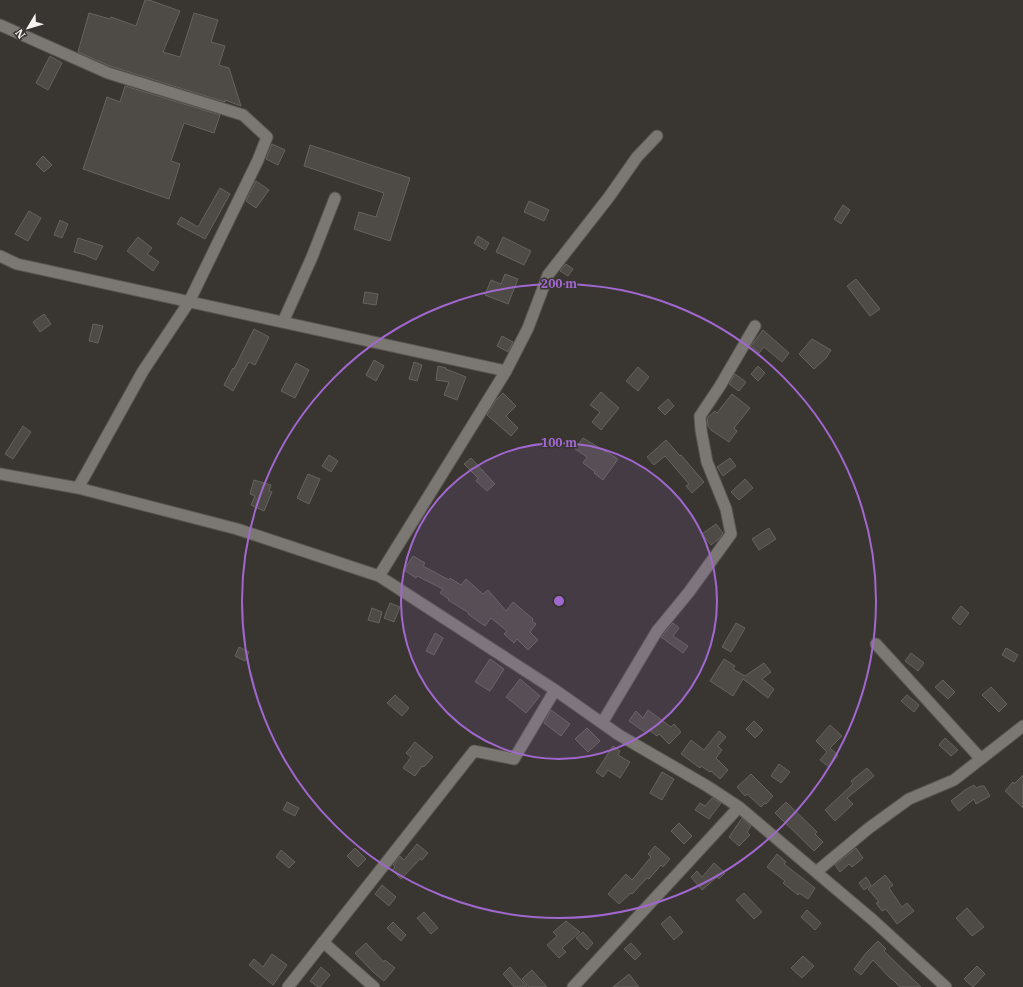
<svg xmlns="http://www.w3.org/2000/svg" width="1023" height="987" viewBox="0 0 1023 987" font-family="'IBM Plex Serif',serif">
<rect width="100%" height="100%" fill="#393531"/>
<path fill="#4e4a46" stroke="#66625e" d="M145 0H149L180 11 163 52 180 57 194 13 218 20 211 42 225 46 219 65 229 68 241 106 225 100V102L110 66 78 52 89 13 110 19 111 17 136 26Z
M50 56 62 63 48 90 36 83Z
M125 86 220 115 214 133 184 123 171 161 180 164 169 199 83 169 107 97 120 102Z
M272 144 285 150 278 165 266 159Z
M310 145 410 178 390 241 354 229 359 212 376 217 384 193 304 166Z
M43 156 52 165 44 172 36 164Z
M256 181 269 190 256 208 246 201Z
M220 188 230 194 205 239 177 224 181 217 198 227Z
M529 201 549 210 544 221 524 212Z
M843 205 850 210 841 224 834 219Z
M29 211 41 218 28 241 15 234Z
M60 220 68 224 62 238 54 235Z
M478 236 489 243 485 250 474 243Z
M138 237 152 248 147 254 159 262 153 271 127 251Z
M503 237 531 251 524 265 496 252Z
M78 238 103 246 96 260 85 255 74 252Z
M566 264 573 269 568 276 560 271Z
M505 274 518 279 508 304 485 295 491 280 501 284Z
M856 279 880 309 870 316 847 286Z
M365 292 378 294 376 305 363 303Z
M44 314 51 324 40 332 33 322Z
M93 324 103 326 98 343 89 341Z
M254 329 269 337 255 365 249 362 233 391 224 385 233 368 234 369Z
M763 330 789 353 782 362 764 347 759 353 751 346Z
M502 336 513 342 508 352 497 346Z
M812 339 831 350 826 358 814 369 799 354Z
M374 360 384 366 376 381 366 375Z
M414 362 422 365 417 381 409 379Z
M296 363 309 370 295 398 281 391Z
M438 366 446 368V369L466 377 457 400 444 395 449 382 436 380Z
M758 366 765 373 758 381 751 374Z
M638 367 649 377 638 391 626 381Z
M735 374 746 382 739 391 729 384Z
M601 392 619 408 601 430 592 422 600 412 590 405Z
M503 393 516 406 506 416 518 428 511 436 487 415 496 400Z
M732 394 750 408 734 428 737 431 729 442 711 430 708 426 707 418 715 411 717 413Z
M668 399 674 406 665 415 658 408Z
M23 426 31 432 13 459 5 454Z
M583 438 618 459 603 480 594 473 595 472 583 463 587 457 575 449Z
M666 440 680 456 681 455 704 482 692 493 686 486 689 484 665 456 654 465 647 457Z
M329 455 338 461 331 472 322 466Z
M471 458 495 484 487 491 476 481 478 478 464 464Z
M730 458 736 466 723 476 717 467Z
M308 474 320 479 309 504 297 498Z
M745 479 753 488 739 500 731 492Z
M254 480 271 485 269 491 272 492 264 511 251 505 255 496 250 494Z
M716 524 723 533 719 539 711 545 702 534Z
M769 528 776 539 759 550 752 539Z
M413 556 425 563 423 566 449 580 450 578 461 585 466 579 483 594 488 590 506 611 513 602 533 619 532 621 536 624 530 632 538 640 528 650 517 639 514 643 504 634 507 631 491 618 485 626 468 614 469 613 448 600 449 599 440 593 443 589 417 576 416 578 404 570Z
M390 603 400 607 394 622 384 618Z
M961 606 969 613 960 625 952 618Z
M372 608 382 612 379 623 368 620Z
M673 623 679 628 673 636 688 646 683 653 661 637Z
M736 623 745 628 731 652 722 647Z
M435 633 443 638 434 655 426 651Z
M239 647 249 652 245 661 235 656Z
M1006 648 1018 655 1014 662 1002 655Z
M911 653 924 663 918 671 905 661Z
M490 659 504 669 490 691 475 682Z
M724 659 735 666 733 669 745 676 764 663 771 672 762 679 774 689 768 698 743 679 733 696 710 681Z
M520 679 540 696 526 713 506 697Z
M943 680 955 692 948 699 935 687Z
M991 687 1007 704 999 712 982 695Z
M395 695 409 708 402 716 387 703Z
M907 695 919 705 914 712 901 701Z
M551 710 570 724 561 736 544 723Z
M648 710 671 727 674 724 681 732 669 744 659 734 657 736 649 730 646 733 629 721 636 711 643 718Z
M754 721 763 730 755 738 746 729Z
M830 725 842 736 830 748 838 755 829 767 820 760 827 752 816 741Z
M587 728 600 741 588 752 575 739Z
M719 731 726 737 718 746 722 750 716 758 728 770 720 779 711 771 710 772 701 766 700 768 681 754 691 740 704 750Z
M945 738 958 750 951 756 939 745Z
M415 742 433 757 424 767 422 766 415 776 403 768 411 757 406 753Z
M613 746 620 751 618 755 630 762 620 778 608 770 603 777 596 772Z
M779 764 790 772 781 783 771 776Z
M867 768 874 776 847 798 853 804 835 821 825 810 853 784 851 781Z
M662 772 674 779 662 800 650 793Z
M751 774 773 796 766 804 765 803 761 807 747 794 745 796 737 787Z
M1023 775V808L1005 791 1013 782 1014 784Z
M974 785 976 788 981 786H984L990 796 976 804 974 799 959 811 951 801 965 790Z
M712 798 721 803 709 819 695 810 700 803 705 806Z
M287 802 299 808 295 816 283 810Z
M786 802 817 832 815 834 823 842 814 851 775 813Z
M742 818 751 826 747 832 750 835 739 846 729 837Z
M679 823 692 836 684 844 671 831Z
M417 844 428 853 422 860 420 859 401 879 392 870 395 867 393 865 400 856 404 860Z
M655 846 670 859 663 867 661 865 649 879 647 878 632 894 631 893 619 904 608 894 626 874 632 880 651 857 648 854Z
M355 848 366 859 358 867 347 856Z
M856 848 863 858 852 867 849 864 840 872 835 865Z
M281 850 295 862 289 868 276 857Z
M777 854 786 862 784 864 815 888 808 899 799 893 798 895 783 883 785 881 767 867Z
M714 863 725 873 719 879 717 877 702 890 691 877 697 871 702 877Z
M885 875 893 885 889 888 902 907 907 903 914 911 897 924 886 909 882 911 876 903 879 902 868 889Z
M866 877 871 885 864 890 859 883Z
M382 885 396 897 389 906 375 894Z
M744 893 762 912 754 919 736 900Z
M967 908 984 927 972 936 956 918Z
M807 910 821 923 815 930 801 917Z
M424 912 438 928 431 934 417 918Z
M670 916 683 932 674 940 661 924Z
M566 921 580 932 562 948 566 952 559 958 547 945 557 936 553 932Z
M393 922 406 935 401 941 387 928Z
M583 932 593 943 587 950 576 938Z
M878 941 886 949 884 951 921 987H900L892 979H891L873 960 861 975 854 969 866 953Z
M366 943 384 962 385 960 395 968 384 981 372 971 355 953Z
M631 943 641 954 635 960 624 949Z
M272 954 287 965 273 985 249 965 254 959 263 967Z
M803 956 814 966 802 978 791 968Z
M977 966 985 974 973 987 964 979Z
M321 967 330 975 320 987H318L310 981Z
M510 967 527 987H514L503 974Z
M532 970 547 987H529L522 979Z
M629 974 639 987H613Z"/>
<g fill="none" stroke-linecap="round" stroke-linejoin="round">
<defs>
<path id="minor" d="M0 25 108 73 243 115 267 137 258 160 189 302 143 371 78 488
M0 256 17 264 506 371 379 576
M283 322 312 257 335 198
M506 371 528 328 548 275 609 197 637 157 657 136
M0 474 78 488 237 529 379 576 555 690 619 735 707 786 739 807 874 921 946 987
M876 644 981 759
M602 723 657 631 689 592 731 534 726 509 707 462 701 430 700 416 720 386 755 326
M816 872 869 828 909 799 954 780 1023 726
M323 942 374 987
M288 987 474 751 514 759 555 690
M573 987 739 807"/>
</defs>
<use href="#minor" stroke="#585551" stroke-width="13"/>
<use href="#minor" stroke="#7b7773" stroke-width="11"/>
</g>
<circle cx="559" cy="601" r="158" fill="#a068ce" fill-opacity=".12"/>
<g fill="none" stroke="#a068ce" stroke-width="2">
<circle cx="559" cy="601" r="158"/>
<circle cx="559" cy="601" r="317"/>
</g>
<circle cx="559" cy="601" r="6" fill="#a068ce" stroke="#393531" stroke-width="2"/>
<g font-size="12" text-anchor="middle" font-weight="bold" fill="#a068ce" stroke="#393531" stroke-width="3" stroke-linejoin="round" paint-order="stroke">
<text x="559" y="288">200 m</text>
<text x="559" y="447">100 m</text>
</g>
<g transform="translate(28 28) rotate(232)" stroke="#393531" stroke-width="3" paint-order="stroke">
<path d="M0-3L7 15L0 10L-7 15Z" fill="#f6f3f1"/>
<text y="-6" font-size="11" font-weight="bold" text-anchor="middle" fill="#f6f3f1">N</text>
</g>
</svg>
